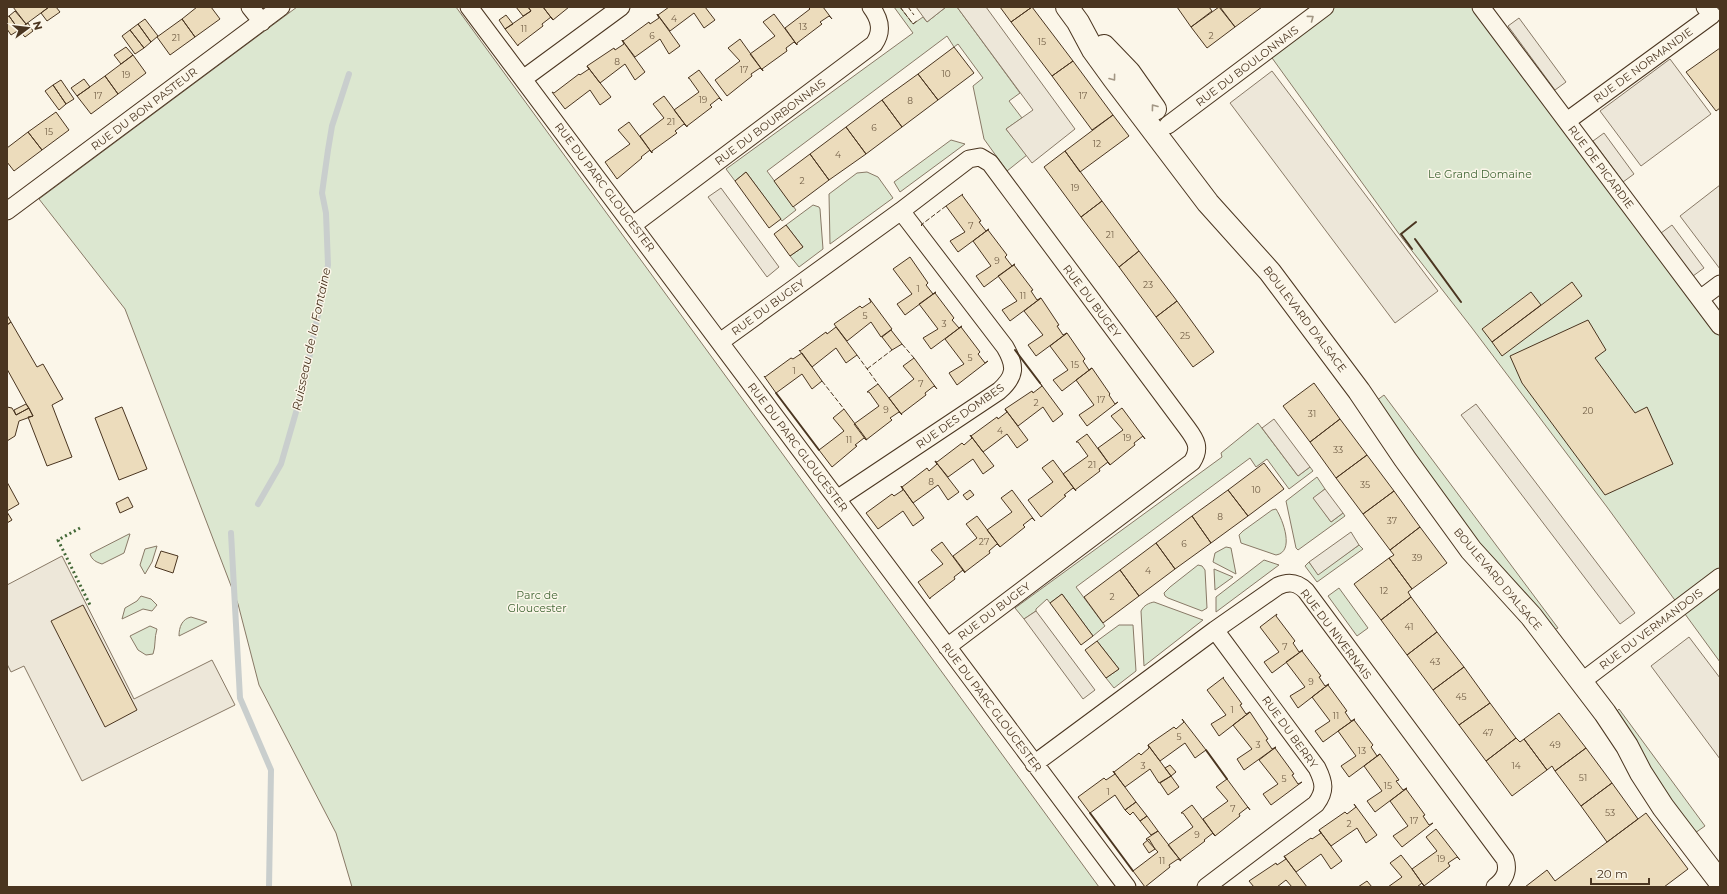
<svg xmlns="http://www.w3.org/2000/svg" width="1727" height="894" viewBox="0 0 1727 894" font-family="Montserrat,sans-serif">
<rect width="100%" height="100%" fill="#fbf6e9"/>
<path fill="#dce7d0" stroke="#887966" d="M297 7H456L1099 887H352L336 833 259 685 238 604 125 309 39 199Z
M894 7H900L913 24 923 17 927 22 946 7H957L1020 93 1009 101 1022 118 1006 129 1027 155 1007 171 984 139 973 86 983 78 958 44 954 47 947 36 767 171 796 210 782 221 746 172 735 181 726 169 913 33Z
M1325 7H1481L1720 326V662L1607 507 1472 328 1402 238 1267 51Z
M951 140 965 144 900 192 894 182Z
M867 172 878 177 893 198 830 244 829 194 857 173Z
M813 205 819 207 820 209 823 249 799 267 790 256 803 247 786 225Z
M1384 395 1558 628 1554 630 1495 565 1376 401Z
M1258 423 1298 476 1310 467 1313 471 1289 489 1267 459 1256 467 1250 458 1076 587 1105 626 1093 636 1062 594 1050 603 1047 599 1036 609V611L1024 619 1015 608 1222 457 1221 453Z
M1317 477 1325 489 1314 498 1331 522 1343 513 1345 516 1298 550 1296 548 1286 501Z
M1276 509C1283 520 1295 552 1276 555L1241 543 1239 535 1243 531 1272 510Z
M129 534H130L124 553 102 564C96 562 92 560 90 554Z
M1359 545 1363 549 1317 582 1305 566 1309 562 1318 574Z
M157 546 152 562 145 574 140 565 145 549Z
M1226 547 1231 548 1236 574 1213 562 1215 553Z
M1264 560 1279 565 1216 612V597Z
M1198 565 1202 566 1205 570 1207 608 1202 611 1168 598 1165 596 1164 593 1170 587Z
M1214 569 1233 577 1215 590Z
M1339 588 1368 628 1357 636 1328 596Z
M141 596 151 599 157 605 152 611 143 609 122 619 125 608 137 601Z
M1154 602 1203 620 1144 666 1141 611C1144 605 1149 603 1154 602Z
M191 617 207 622 179 636C179 627 182 619 191 617Z
M1119 625H1133L1136 671 1114 688 1106 678 1119 669 1097 641Z
M150 626 157 629C154 638 156 646 153 654L146 655 138 650 130 636Z
M1619 709 1705 826 1695 833 1666 796 1616 712Z"/>
<path fill="#ede7d9" stroke="#887966" d="M916 7H946L927 22Z
M957 7H986L1075 129 1032 163 1006 129 1033 110Z
M1519 18 1566 82 1555 90 1508 26Z
M1670 59 1711 114 1641 166 1600 111Z
M1272 71 1438 291 1395 323 1230 103Z
M1604 133 1634 174 1623 182 1593 141Z
M1720 185V269L1680 216Z
M721 188 779 267 767 277 708 197Z
M1672 225 1704 268 1693 276 1661 233Z
M1476 404 1635 613 1620 624 1461 415Z
M1274 419 1310 467 1298 476 1262 428Z
M1325 489 1343 513 1331 522 1313 498Z
M1351 532 1359 545 1318 575 1309 562Z
M62 556 134 699 212 660 235 705 82 781 24 666 11 672 7 664V585Z
M1036 611 1095 690 1083 699 1024 619Z
M1689 637 1720 678V759L1651 666Z"/>
<g fill="none" stroke-linecap="round" stroke-linejoin="round">
<path stroke="#c9cecd" stroke-width="6" d="M258 504 281 464 303 388 328 265 326 213 322 193 328 150 332 126 349 74
M231 533 240 698 271 770 269 887"/>
</g>
<path fill="#ecdcbc" stroke="#4a3520" d="M13 7H49L26 24Z
M49 7H56L60 12 47 21 41 13Z
M197 7H211L220 19 195 37 182 19Z
M516 7H528L531 11 523 16Z
M528 7H543L553 20 551 17 542 24 543 26 518 45V46L505 29 531 11Z
M543 7H569L553 20Z
M669 7H705L715 20 704 28 694 13 670 31 657 14 658 15Z
M808 7H823L832 19 829 16 820 22 822 24 797 43V45L785 28 810 9Z
M1000 7H1032L1011 22Z
M1032 7 1073 61 1052 76 1011 22Z
M1177 7H1209L1212 11 1191 27Z
M1219 7 1235 27 1207 48 1191 27Z
M1220 7H1262L1235 27Z
M15 11 26 24 19 30 9 16Z
M657 14 680 46 669 54 660 39 635 57 622 40 623 41 649 22 650 24 659 18Z
M774 14 797 45 794 42 786 48 787 51 762 69 763 71 750 54 775 36 763 22Z
M506 15 513 24 505 29 499 20Z
M9 16 19 30 11 35 7 29V17Z
M145 19 158 36 151 42 138 24Z
M182 19 195 37 170 55 157 37Z
M28 23 33 31 25 37 19 30Z
M138 24 151 42 144 48 130 30Z
M130 30 144 48 135 54 122 36Z
M740 39 763 71 760 68 751 74 752 76 727 96 715 80 740 61 728 48Z
M622 40 645 72 635 80 625 64 600 83 587 66 614 48 615 50 624 44Z
M126 47 133 55 121 64 114 55Z
M954 47 974 73 938 100 918 74Z
M1720 48V108L1716 111 1686 72Z
M133 55 146 73 118 94 105 76Z
M1073 61 1113 115 1092 130 1052 76Z
M587 66 611 97 600 105 590 90 565 109 552 92 554 93 579 74 580 75 589 69Z
M699 70 722 101 719 98 710 105 712 107 687 126V127L674 110 699 92 689 78H688Z
M918 74 938 100 902 127 882 100Z
M105 76 118 94 91 114 77 96Z
M84 79 90 87 77 96 71 88Z
M61 80 74 99 66 104 53 85Z
M53 85 66 104 59 110 45 91Z
M664 96 687 127 684 124 675 131 677 133 652 151V153L640 136 664 118 653 104Z
M882 100 902 127 866 154 846 127Z
M56 112 69 130 42 150 28 132Z
M1113 115 1129 136 1080 172 1065 151Z
M629 122 652 153 650 150 641 157 642 158 617 179 605 162 630 144 618 130Z
M846 127 866 154 829 180 810 154Z
M28 132 42 150 14 171 7 162V148Z
M1065 151 1102 201 1081 217 1044 167Z
M810 154 829 180 793 207 774 181Z
M746 172 781 219 769 228 735 181Z
M963 194 962 195 981 221 979 222 986 231 989 229 958 252 950 241 965 232 946 206Z
M1102 201 1139 251 1119 267 1081 217Z
M786 225 803 247 790 256 774 234Z
M989 229 988 230 1007 255 1005 257 1012 266 1015 264 984 287 976 276 991 266 973 241Z
M1139 251 1177 301 1156 317 1119 267Z
M910 257 928 283 926 285 933 294 936 292 905 315 897 304 912 294 893 269Z
M1015 264 1014 265 1033 290 1031 291 1037 300 1041 298 1010 321 1002 310 1017 301 998 276Z
M1572 282 1582 296 1502 356 1492 342Z
M936 292 935 293 954 318 952 320 959 328 962 326 931 349 923 338 938 329 919 304Z
M1531 292 1541 305 1492 342 1482 329Z
M869 298 892 329 881 337 871 322 847 341 834 324 860 306 862 308 871 302Z
M1041 298 1059 325 1057 326 1063 335 1067 333 1036 356 1028 345 1043 335 1024 311Z
M1177 301 1214 352 1193 367 1156 317Z
M7 315 11 322 7 325Z
M1588 320 1606 350 1595 358 1635 413 1647 407 1673 464 1605 495 1522 383 1510 356Z
M11 322 37 367 43 364 63 399 52 405 72 457 47 466 28 417 33 416 7 369V325Z
M962 326 961 327 980 352 978 354 985 363 988 361 957 385 949 373 964 364 945 339Z
M836 327 857 355 846 363 836 348 812 367 799 350 800 351 826 332 827 334Z
M891 330 902 344 892 350 882 337Z
M1067 333 1085 359 1083 361 1089 370 1092 368 1062 391 1053 380 1068 370 1050 346Z
M802 353 822 381 812 389 802 374 776 393 764 376 765 377 791 358 793 359Z
M914 358 937 389 934 386 925 393 926 395 901 414 889 398 914 379 903 366Z
M1092 368 1110 394 1109 395 1115 404 1118 402 1087 426 1079 415 1094 405 1076 380Z
M1040 383 1063 414 1053 422 1043 407 1018 426 1005 409 1032 391 1033 393 1042 386Z
M1314 383 1340 419 1310 442 1283 406Z
M878 384 902 415 899 412 890 418 892 420 866 440 854 424 879 406 869 392H867Z
M26 404 29 408 16 415 14 410Z
M7 407 12 408 16 415 29 408 33 416 19 421 15 436 7 441Z
M122 407 147 469 119 480 95 418Z
M1122 408 1145 439 1143 436 1134 443 1135 445 1110 465 1098 448 1123 430 1111 416Z
M844 409 867 440 864 438 855 445 857 446 832 467 819 450 844 431 833 418Z
M1005 409 1028 440 1017 448 1007 434 983 452 971 436 997 417 998 419 1007 412Z
M1340 419 1367 455 1336 478 1310 442Z
M1087 434 1110 465 1108 462 1099 469 1100 471 1075 490 1076 491 1063 474 1088 456 1078 442H1076Z
M970 435 994 466 983 474 973 459 948 477 935 461 937 462 962 443 964 445 972 438Z
M1367 455 1394 491 1363 514 1336 478Z
M1053 460 1076 491 1073 488 1064 495 1066 496 1041 517 1028 500 1053 482 1042 468Z
M935 461 959 492 948 500 938 485 913 503 901 486 902 487 927 468 929 471 937 464Z
M1264 463 1284 489 1248 516 1228 490Z
M7 482 19 504 7 511Z
M901 486 924 518 913 526 903 511 878 529 866 513 892 494 894 496 903 490Z
M970 490 974 495 967 500 963 495Z
M1012 490 1035 521 1032 518 1023 525 1025 527 1000 547 987 530 1012 512 1001 498Z
M1228 490 1248 516 1211 543 1192 516Z
M1394 491 1420 527 1390 550 1363 514Z
M128 497 133 507 120 513 116 503Z
M7 512 12 520 7 523Z
M977 516 1000 547 997 544 989 551 990 553 965 572 953 556 977 538 966 524Z
M1192 516 1211 543 1175 569 1156 543Z
M1420 527 1447 563 1412 589 1389 558 1394 555 1390 550Z
M942 542 965 573 963 570 954 577 955 579 930 598V599L918 582 943 564 931 550Z
M1156 543 1175 569 1139 596 1120 570Z
M161 551 178 556 173 573 155 567Z
M1389 558 1412 589 1408 592 1411 597 1381 620 1354 584Z
M1120 570 1139 596 1103 623 1084 597Z
M1062 594 1093 636 1081 645 1050 603Z
M1411 597 1437 632 1407 655 1381 620Z
M83 605 137 710 105 727 51 621Z
M1277 614 1276 616 1295 641 1293 643 1299 652 1303 650 1272 673 1264 662 1279 652 1260 627Z
M1437 632 1464 667 1433 690 1407 655Z
M1097 641 1119 669 1106 678 1085 650Z
M1303 650 1302 651 1321 676 1319 677 1325 686 1329 684 1298 708 1290 696 1305 687 1286 662Z
M1464 667 1490 703 1459 725 1433 690Z
M1224 677 1223 678 1242 704 1240 705 1246 714 1250 712 1219 736 1211 724 1226 715 1207 690Z
M1329 684 1328 685 1347 711 1345 712 1351 721 1355 719 1323 742 1315 731 1330 721 1312 697Z
M1490 703 1516 738 1486 761 1459 725Z
M1250 712 1268 739 1266 740 1272 749 1276 747 1244 770 1237 759 1252 749 1233 725Z
M1559 713 1586 748 1555 771 1552 766 1547 770 1524 739Z
M1182 719 1206 750 1195 758 1185 743 1160 761 1148 745 1174 727 1176 729 1184 722Z
M1355 719 1354 720 1373 745 1371 747 1377 756 1380 754 1349 777 1341 766 1356 756 1338 731Z
M1516 738 1520 742 1524 739 1547 770 1512 796 1486 761Z
M1148 745 1171 776 1159 783 1150 769 1125 787 1113 771 1114 772 1139 753 1141 755 1149 748Z
M1276 747 1275 748 1294 774 1292 775 1298 784 1302 782 1271 805 1263 794 1278 784 1259 760Z
M1586 748 1612 783 1581 806 1555 771Z
M1380 754 1399 780 1396 781 1403 790 1407 788 1375 812 1367 801 1382 791 1364 766Z
M1170 765 1176 772 1171 776 1165 768Z
M1113 771 1136 802 1125 810 1115 795 1090 813 1078 797 1104 778 1106 780 1115 774Z
M1171 776 1179 787 1168 795 1160 783Z
M1227 779 1250 810 1248 807 1239 814 1240 816 1215 836 1203 819 1228 801 1216 787Z
M1612 783 1638 819 1607 842 1581 806Z
M1407 788 1406 789 1425 815 1423 816 1429 825 1433 823 1402 847 1393 836 1408 826 1390 801Z
M1136 802 1147 816 1140 821 1133 812 1130 815 1125 810Z
M1354 804 1377 835 1366 843 1357 828 1331 846 1319 830 1345 812 1347 814 1356 807Z
M1192 805 1215 836 1213 833 1204 840 1205 841 1180 860 1181 861 1168 845 1193 827 1183 813H1181Z
M1646 813 1688 869 1664 887H1525L1547 870 1555 881Z
M1147 816 1158 831 1151 835 1140 821Z
M1436 829 1460 860 1457 857 1448 863 1450 866 1424 886 1412 869 1437 851 1426 837Z
M1319 830 1342 861 1331 869 1321 854 1296 872 1284 856H1285L1311 838 1312 839 1321 833Z
M1158 831 1181 861 1178 859 1169 865 1170 867 1145 887 1133 871 1158 852 1146 839Z
M1149 839 1155 849 1149 853 1143 844Z
M1401 855 1412 869 1424 886 1422 883 1417 887H1388L1402 877 1390 863Z
M1284 856 1307 887H1292L1286 880 1277 887H1254L1249 881 1276 863 1277 865 1286 859Z
M1367 881 1372 887H1358Z"/>
<g fill="none" stroke-linecap="round" stroke-linejoin="round">
<defs>
<path id="minor" d="M250 7 262 22
M469 7 1127 887
M1481 7 1720 326
M523 79 621 7
M1567 121 1712 15 1705 7
M1168 125 1325 7
M7 211 281 7
M633 225 874 44C883 31 880 19 871 7
M1700 299 1720 284
M720 342 901 211 969 159 980 157 990 163 1187 428C1196 440 1201 448 1192 462L947 647
M837 499 999 391C1016 376 1016 366 1005 347L901 211
M1581 682 1720 577
M1034 764 1215 630 1278 586C1289 581 1297 582 1306 591L1505 859C1509 871 1505 879 1495 887
M1206 887 1316 804C1326 791 1324 782 1317 768L1215 630"/>
<path id="tertiary" d="M1067 7 1078 22 1093 50 1114 79 1208 203 1270 272 1359 391 1405 459 1471 550 1531 616 1605 713 1627 746 1641 773 1663 807 1720 882
M1104 46 1129 72 1155 109"/>
</defs>
<use href="#minor" stroke="#4a3520" stroke-width="19"/>
<use href="#tertiary" stroke="#4a3520" stroke-width="24"/>
<use href="#minor" stroke="#fbf6e9" stroke-width="17"/>
<use href="#tertiary" stroke="#fbf6e9" stroke-width="22"/>
<path stroke="#436837" stroke-width="3" stroke-dasharray="2 3" stroke-linecap="butt" d="M80 528 58 540 90 605"/>
<path stroke="#4a3520" stroke-width="1" stroke-dasharray="5 2" stroke-linecap="butt" d="M900 7 913 24 918 20
M908 7 914 15
M922 226 921 225 946 206
M902 344 914 358
M857 355 878 384
M867 369 892 350
M822 381 844 409"/>
<path stroke="#4a3520" stroke-width="2" d="M1415 239 1461 302
M1412 249 1401 234 1416 222
M1015 350 1040 383
M776 393 819 450
M1206 750 1227 779
M1090 813 1133 871"/>
</g>
<defs><path id="oneway-chevron" d="M-2-3.5L2.5 0L-2 3.5" fill="none" stroke-width="1.6" stroke-linecap="round" stroke-linejoin="round"/></defs>
<g stroke="#a29684">
<use href="#oneway-chevron" transform="translate(1311 18) rotate(-37)"/>
<use href="#oneway-chevron" transform="translate(1113 78) rotate(53)"/>
<use href="#oneway-chevron" transform="translate(1154 107) rotate(-127)"/>
</g>
<g text-anchor="middle" dominant-baseline="central" stroke-width="3" stroke-linejoin="round" paint-order="stroke">
<g font-size="9" fill="#725f47">
<text x="674" y="18">4</text>
<text x="803" y="26">13</text>
<text x="524" y="28">11</text>
<text x="652" y="35">6</text>
<text x="1211" y="35">2</text>
<text x="176" y="37">21</text>
<text x="1042" y="41">15</text>
<text x="617" y="61">8</text>
<text x="744" y="69">17</text>
<text x="946" y="73">10</text>
<text x="126" y="74">19</text>
<text x="98" y="95">17</text>
<text x="1083" y="95">17</text>
<text x="703" y="99">19</text>
<text x="910" y="100">8</text>
<text x="671" y="121">21</text>
<text x="874" y="127">6</text>
<text x="49" y="131">15</text>
<text x="1097" y="143">12</text>
<text x="838" y="154">4</text>
<text x="802" y="180">2</text>
<text x="1075" y="187">19</text>
<text x="971" y="225">7</text>
<text x="1110" y="234">21</text>
<text x="997" y="260">9</text>
<text x="1148" y="284">23</text>
<text x="918" y="288">1</text>
<text x="1023" y="295">11</text>
<text x="865" y="315">5</text>
<text x="944" y="323">3</text>
<text x="1185" y="335">25</text>
<text x="970" y="357">5</text>
<text x="1075" y="364">15</text>
<text x="794" y="370">1</text>
<text x="921" y="383">7</text>
<text x="1101" y="399">17</text>
<text x="1036" y="402">2</text>
<text x="886" y="409">9</text>
<text x="1588" y="410">20</text>
<text x="1312" y="413">31</text>
<text x="1000" y="430">4</text>
<text x="1127" y="437">19</text>
<text x="849" y="439">11</text>
<text x="1338" y="449">33</text>
<text x="1092" y="464">21</text>
<text x="931" y="481">8</text>
<text x="1365" y="484">35</text>
<text x="1256" y="489">10</text>
<text x="1220" y="516">8</text>
<text x="1392" y="520">37</text>
<text x="984" y="541">27</text>
<text x="1184" y="543">6</text>
<text x="1417" y="557">39</text>
<text x="1148" y="570">4</text>
<text x="1384" y="590">12</text>
<text x="1112" y="596">2</text>
<text x="1409" y="626">41</text>
<text x="1285" y="646">7</text>
<text x="1435" y="661">43</text>
<text x="1311" y="681">9</text>
<text x="1461" y="696">45</text>
<text x="1232" y="709">1</text>
<text x="1336" y="715">11</text>
<text x="1488" y="732">47</text>
<text x="1179" y="736">5</text>
<text x="1258" y="744">3</text>
<text x="1555" y="744">49</text>
<text x="1362" y="750">13</text>
<text x="1143" y="765">3</text>
<text x="1516" y="765">14</text>
<text x="1583" y="777">51</text>
<text x="1284" y="778">5</text>
<text x="1388" y="785">15</text>
<text x="1108" y="791">1</text>
<text x="1233" y="808">7</text>
<text x="1610" y="812">53</text>
<text x="1414" y="820">17</text>
<text x="1349" y="823">2</text>
<text x="1197" y="834">9</text>
<text x="1441" y="858">19</text>
<text x="1162" y="860">11</text>
</g>
<g font-size="11" fill="#4a3520" stroke="#fbf6e9">
<text transform="translate(1643 65) rotate(-36)">RUE DE NORMANDIE</text>
<text transform="translate(1247 66) rotate(-37)">RUE DU BOULONNAIS</text>
<text transform="translate(144 109) rotate(-37)">RUE DU BON PASTEUR</text>
<text transform="translate(770 122) rotate(-37)">RUE DU BOURBONNAIS</text>
<text transform="translate(1601 167) rotate(53)">RUE DE PICARDIE</text>
<text transform="translate(605 187) rotate(53)">RUE DU PARC GLOUCESTER</text>
<text transform="translate(1092 301) rotate(53)">RUE DU BUGEY</text>
<text transform="translate(768 307) rotate(-36)">RUE DU BUGEY</text>
<text transform="translate(1305 319) rotate(53)">BOULEVARD D'ALSACE</text>
<text transform="translate(960 416) rotate(-35)">RUE DES DOMBES</text>
<text transform="translate(798 447) rotate(53)">RUE DU PARC GLOUCESTER</text>
<text transform="translate(1498 579) rotate(50)">BOULEVARD D'ALSACE</text>
<text transform="translate(994 611) rotate(-37)">RUE DU BUGEY</text>
<text transform="translate(1651 629) rotate(-37)">RUE DU VERMANDOIS</text>
<text transform="translate(1336 634) rotate(53)">RUE DU NIVERNAIS</text>
<text transform="translate(992 707) rotate(53)">RUE DU PARC GLOUCESTER</text>
<text transform="translate(1290 732) rotate(54)">RUE DU BERRY</text>
</g>
<g font-size="11" fill="#436837" stroke="#fbf6e9">
<text x="1480" y="174">Le Grand Domaine</text>
<text x="537" y="595">Parc de<tspan x="537" dy="13">Gloucester</tspan></text>
</g>
<g font-size="12" font-style="italic" fill="#4a3520" stroke="#fbf6e9">
<text transform="translate(311 339) rotate(-78)">Ruisseau de la Fontaine</text>
</g>
</g>
<rect width="1727" height="894" fill="none" stroke="#4a3520" stroke-width="16"/>
<g transform="translate(28 28) rotate(75)" stroke="#fbf6e9" stroke-width="3" paint-order="stroke">
<path d="M0-3L7 15L0 10L-7 15Z" fill="#4a3520"/>
<text y="-6" font-size="11" font-weight="bold" text-anchor="middle" fill="#4a3520">N</text>
</g>
<path d="M1591 878v6h58v-6" fill="none" stroke="#4a3520" stroke-width="2"/>
<text x="1597" y="878" font-size="12" fill="#4a3520" stroke="#fbf6e9" stroke-width="3" paint-order="stroke">20 m</text>
</svg>
